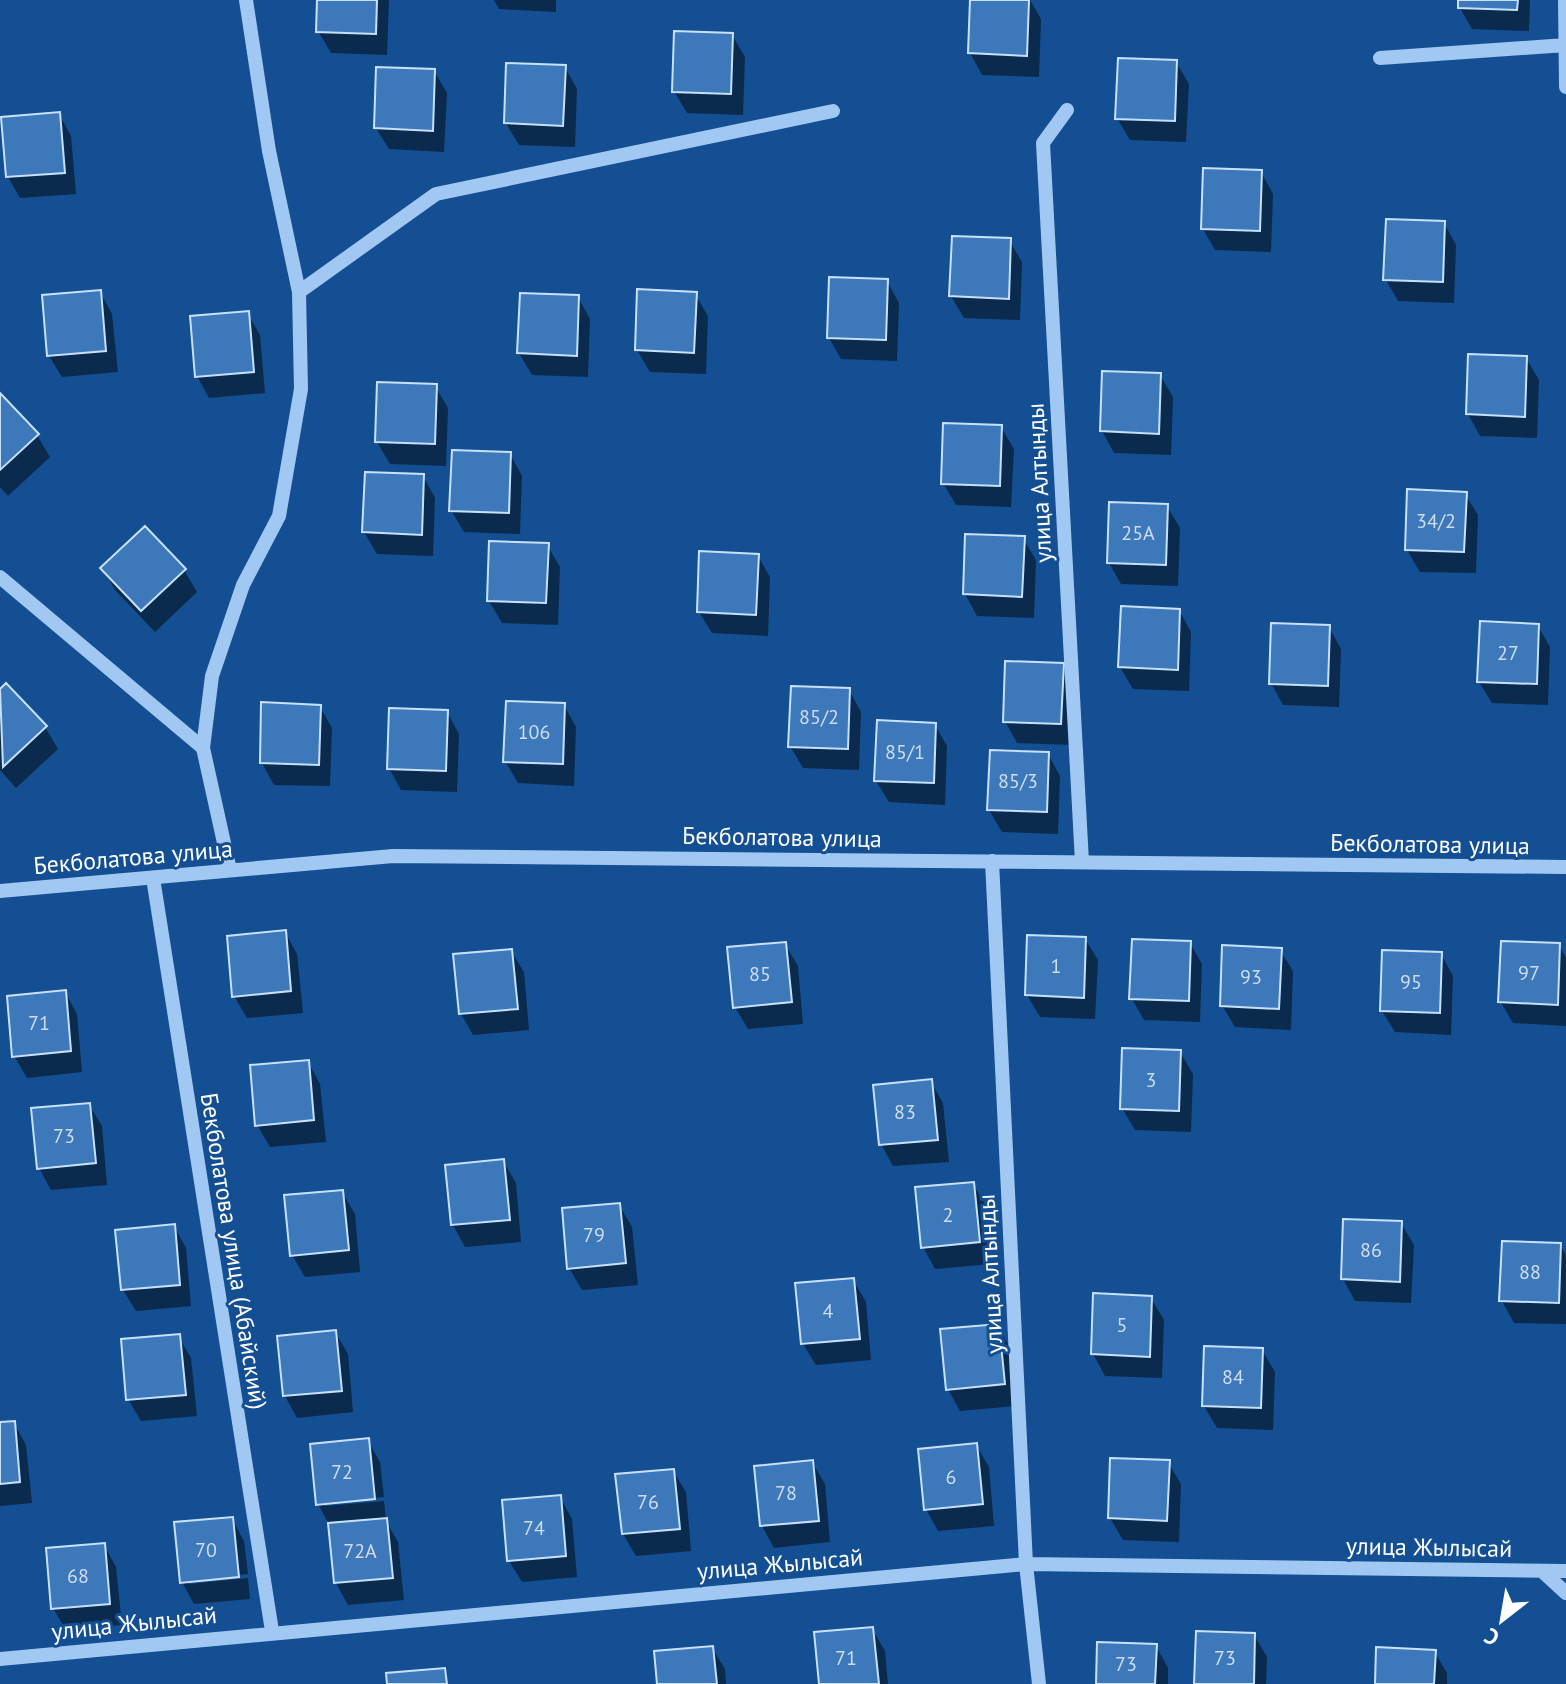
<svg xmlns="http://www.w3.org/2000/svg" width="1566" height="1684" viewBox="0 0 1566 1684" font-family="'PT Sans',sans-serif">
<rect width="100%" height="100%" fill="#134f92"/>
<path fill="#0007" d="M319 0H389L387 55 331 53 318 31Z
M494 0H556V12L499 9Z
M972 0H1030L1041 19 1039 77 982 75 970 53Z
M1460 0H1530L1529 31 1472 29 1460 8Z
M732 35 745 57 743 115 687 113 674 91Z
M1176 62 1189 84 1186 142 1130 140 1117 118Z
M565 67 577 89 575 147 519 145 506 123Z
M434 71 447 93 444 152 389 149 376 128Z
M59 114 71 136 76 194 20 198 8 177Z
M1261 172 1273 194 1271 252 1215 250 1203 229Z
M1444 223 1456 245 1454 303 1398 301 1386 280Z
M1009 240 1022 262 1020 320 964 318 951 296Z
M887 281 899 303 897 361 841 359 829 338Z
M100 292 112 314 118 372 62 377 49 356Z
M695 294 708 316 706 374 650 372 637 350Z
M578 297 590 319 588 377 532 375 519 353Z
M247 313 260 335 265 393 209 398 197 376Z
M1526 358 1539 380 1537 438 1480 436 1468 414Z
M1160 375 1173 397 1171 455 1114 453 1102 431Z
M435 386 448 408 446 466 390 464 377 442Z
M0 396 37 435 50 457 8 496 0 487Z
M1001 427 1014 449 1011 507 956 505 943 483Z
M510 454 522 476 520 534 464 532 451 510Z
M423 476 435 498 433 556 377 554 364 532Z
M1465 494 1478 515 1476 573 1420 572 1407 550Z
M1167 506 1180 528 1178 586 1121 584 1109 563Z
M1023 538 1036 560 1034 618 977 616 965 594Z
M547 545 560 567 558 625 502 623 489 601Z
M758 556 770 577 768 636 712 633 699 612Z
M103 568 184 570 197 592 155 632 115 590Z
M1179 610 1191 632 1189 691 1133 689 1120 667Z
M1538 626 1550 647 1548 705 1492 703 1479 682Z
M1329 627 1341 649 1339 707 1283 705 1271 683Z
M1063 665 1075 687 1073 745 1017 743 1005 721Z
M6 686 45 727 58 749 16 788 0 770V692Z
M849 690 861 712 859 770 803 768 790 746Z
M564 705 576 727 574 786 518 783 505 761Z
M320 707 332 728 330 786 274 785 262 763Z
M447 712 459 734 457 792 401 790 389 768Z
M935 725 947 746 945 805 889 802 876 781Z
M1048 754 1060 776 1058 834 1002 832 989 810Z
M285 932 297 954 303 1013 247 1018 234 996Z
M1085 939 1098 960 1095 1019 1040 1017 1027 995Z
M1190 943 1202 964 1200 1022 1144 1020 1132 999Z
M785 944 798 966 803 1024 748 1029 735 1007Z
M1559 945 1566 958V1026L1513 1023 1500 1001Z
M1280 950 1293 971 1291 1030 1235 1027 1222 1005Z
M511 951 524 972 529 1030 473 1035 461 1014Z
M1441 954 1453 976 1451 1035 1395 1032 1382 1011Z
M65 992 77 1014 82 1072 27 1078 14 1056Z
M1180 1052 1193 1074 1191 1132 1135 1130 1122 1108Z
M308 1062 320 1084 326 1142 270 1147 257 1125Z
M931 1082 943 1103 949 1162 893 1166 881 1144Z
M89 1105 102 1126 107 1185 51 1190 39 1168Z
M503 1161 516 1183 521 1242 465 1247 453 1225 448 1167Z
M973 1184 986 1206 991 1264 935 1269 923 1247Z
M342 1192 355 1214 360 1272 305 1277 292 1255Z
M619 1205 632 1227 638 1285 582 1290 569 1268Z
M1401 1223 1414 1245 1411 1303 1355 1301 1343 1279Z
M174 1226 186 1248 191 1306 136 1311 123 1290Z
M1560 1245 1566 1255V1324L1514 1323 1502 1301Z
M853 1280 866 1302 871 1360 816 1365 803 1344Z
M1151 1298 1164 1320 1162 1378 1105 1376 1093 1354Z
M998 1326 1010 1348 1016 1406 960 1411 948 1389Z
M335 1332 348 1354 353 1412 297 1418 285 1396 280 1338Z
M178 1336 191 1358 197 1416 141 1421 128 1399Z
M1262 1350 1275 1372 1273 1430 1217 1428 1204 1406Z
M14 1423 26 1445 32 1503 0 1506V1424Z
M368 1441 380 1462 384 1497 325 1502V1506L384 1501 386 1521 398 1542 404 1600 348 1605 336 1583 330 1526 318 1504Z
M976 1445 989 1467 994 1526 938 1531 926 1509Z
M812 1462 825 1484 830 1542 774 1548 762 1526Z
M1168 1462 1181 1484 1179 1542 1123 1540 1110 1518Z
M673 1471 686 1492 691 1551 636 1556 623 1534Z
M560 1497 572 1519 577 1577 522 1582 509 1561Z
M232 1519 244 1541 248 1574 189 1580V1584L248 1578 250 1599 194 1604 182 1582Z
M104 1545 116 1567 122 1625 66 1630 53 1608Z
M872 1629 885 1651 888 1684H821Z
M1254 1635 1267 1657 1266 1684H1196Z
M1156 1646 1168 1668V1684H1098Z
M712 1648 725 1669 726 1684H659Z
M1434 1651 1447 1673V1684H1377Z"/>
<path fill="#3c78ba" stroke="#c7e1fd" stroke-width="2" d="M317 0H377L376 34 316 32Z
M970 0H1029L1027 56 968 53Z
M1458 0H1518L1517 10 1458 8Z
M674 31 733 33 731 94 672 92Z
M1118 58 1177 60 1175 121 1115 119Z
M506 63 566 65 563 126 504 123Z
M376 67 435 69 433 131 374 128Z
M60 112 65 173 6 177 1 117Z
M1203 168 1262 170 1260 231 1201 229Z
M1386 219 1445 221 1443 282 1383 280Z
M952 236 1011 238 1009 299 949 296Z
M829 277 888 279 886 340 827 338Z
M637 289 697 292 694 353 635 350Z
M101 290 106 351 47 356 42 295Z
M520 293 579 295 577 356 517 353Z
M249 311 254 372 195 377 190 316Z
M1468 354 1527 356 1525 417 1466 414Z
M1102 371 1161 373 1159 434 1100 431Z
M377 382 437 384 435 444 375 442Z
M0 393 39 434 0 470Z
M943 423 1002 425 1000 486 941 484Z
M452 450 511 452 509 513 449 511Z
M365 472 424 474 422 535 362 532Z
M1407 489 1467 492 1464 552 1405 550Z
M1109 502 1168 504 1166 565 1107 563Z
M145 526 186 569 141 611 100 568Z
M965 534 1025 536 1022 597 963 594Z
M489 541 549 543 546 603 487 601Z
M699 551 759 554 756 615 697 612Z
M1121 606 1180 609 1178 670 1118 667Z
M1480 621 1539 624 1537 684 1477 682Z
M1271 623 1330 625 1328 686 1269 684Z
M1005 661 1064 663 1061 724 1003 722Z
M6 683 47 726 3 767 0 689Z
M791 686 850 688 848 749 788 747Z
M506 701 565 703 563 764 503 762Z
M261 702 321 705 319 765 260 763Z
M389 708 448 710 446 771 387 769Z
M877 720 936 723 934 783 874 781Z
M990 750 1049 752 1047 812 987 810Z
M286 930 291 991 232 997 227 936Z
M1027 935 1086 937 1084 998 1025 995Z
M1132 939 1191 941 1189 1001 1129 999Z
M1501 941 1560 943 1558 1005 1498 1002Z
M786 942 792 1002 733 1008 727 947Z
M1222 945 1282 948 1279 1009 1220 1006Z
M512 949 518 1009 459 1014 453 954Z
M1382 950 1442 952 1440 1013 1380 1011Z
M66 990 71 1051 12 1057 7 996Z
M1122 1048 1181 1050 1179 1111 1120 1109Z
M309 1060 314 1120 255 1126 250 1065Z
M932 1079 938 1140 879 1145 873 1085Z
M90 1103 96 1163 37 1169 31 1108Z
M504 1159 510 1220 451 1225 445 1165Z
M974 1182 980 1242 921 1248 915 1187Z
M343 1190 349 1250 290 1256 284 1195Z
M620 1203 626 1263 567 1269 562 1208Z
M1343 1219 1402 1221 1400 1282 1341 1279Z
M175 1224 180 1285 121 1290 115 1230Z
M1502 1241 1561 1243 1559 1303 1499 1301Z
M854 1278 860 1339 801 1344 795 1283Z
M1093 1293 1152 1296 1150 1357 1091 1354Z
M999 1324 1005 1384 946 1390 940 1329Z
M336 1330 342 1391 283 1396 277 1336Z
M180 1334 186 1395 126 1400 121 1339Z
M1204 1346 1263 1348 1261 1408 1202 1406Z
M15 1421 20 1482 0 1484V1422Z
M369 1438 375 1499 316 1505 310 1444Z
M977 1443 983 1504 924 1510 918 1449Z
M1110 1458 1170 1460 1167 1521 1108 1518Z
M813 1460 819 1521 760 1526 754 1466Z
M674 1469 680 1529 622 1534 615 1474Z
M561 1495 566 1556 507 1561 502 1500Z
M233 1517 239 1577 180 1583 174 1522Z
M387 1518 393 1578 334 1583 328 1523Z
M105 1543 110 1604 51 1609 46 1548Z
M873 1627 879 1684H819L814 1632Z
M1196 1631 1255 1633 1254 1684H1194Z
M1097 1642 1157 1644 1155 1684H1096Z
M713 1646 717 1684H657L654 1651Z
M1376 1647 1436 1650 1434 1684H1375Z
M445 1668 447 1684H387L386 1673Z"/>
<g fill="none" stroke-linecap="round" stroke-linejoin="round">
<path stroke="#a0c8f2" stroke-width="14" d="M246 0 269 151 299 292
M1565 0 1566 87
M1380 58 1566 45
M1067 110 1043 143 1082 862
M0 577 203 748 230 870
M203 748 212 676 243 585 279 516 301 389 299 292 436 194 833 111
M992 861 1026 1564 1039 1684
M153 878 272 1631
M0 891 393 856 1566 867
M1542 1571 1566 1593
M0 1659 1026 1564 1566 1571"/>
</g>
<g text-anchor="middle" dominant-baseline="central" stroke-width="6" stroke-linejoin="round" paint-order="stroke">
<g font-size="20" fill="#ceddee">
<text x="1436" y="521">34/2</text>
<text x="1138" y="533">25А</text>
<text x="1508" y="653">27</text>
<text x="819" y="717">85/2</text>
<text x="534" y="732">106</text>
<text x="905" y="752">85/1</text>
<text x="1018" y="781">85/3</text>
<text x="1056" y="966">1</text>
<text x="1529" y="973">97</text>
<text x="760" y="974">85</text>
<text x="1251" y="977">93</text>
<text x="1411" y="982">95</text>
<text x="39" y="1023">71</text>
<text x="1151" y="1080">3</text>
<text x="905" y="1112">83</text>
<text x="64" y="1136">73</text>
<text x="948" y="1215">2</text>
<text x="594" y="1235">79</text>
<text x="1371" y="1250">86</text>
<text x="1530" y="1272">88</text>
<text x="828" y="1311">4</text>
<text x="1122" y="1325">5</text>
<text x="1233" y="1377">84</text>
<text x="342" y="1472">72</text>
<text x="951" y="1477">6</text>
<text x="786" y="1493">78</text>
<text x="648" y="1502">76</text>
<text x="534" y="1528">74</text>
<text x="206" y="1550">70</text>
<text x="360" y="1551">72А</text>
<text x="78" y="1576">68</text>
<text x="846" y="1658">71</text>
<text x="1225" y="1658">73</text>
<text x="1126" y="1664">73</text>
</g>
<g font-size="24" fill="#fff" stroke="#134f92">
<text transform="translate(1039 483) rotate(-93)">улица Алтынды</text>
<text transform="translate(782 837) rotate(1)">Бекболатова улица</text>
<text transform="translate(1430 844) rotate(1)">Бекболатова улица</text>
<text transform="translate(133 857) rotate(-5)">Бекболатова улица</text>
<text transform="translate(234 1251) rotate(81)">Бекболатова улица (Абайский)</text>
<text transform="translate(990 1274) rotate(-93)">улица Алтынды</text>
<text transform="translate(1429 1547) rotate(1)">улица Жылысай</text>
<text transform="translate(780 1564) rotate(-5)">улица Жылысай</text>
<text transform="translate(134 1623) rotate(-6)">улица Жылысай</text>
</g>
</g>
<g transform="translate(1502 1620) rotate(211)" stroke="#134f92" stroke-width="6" paint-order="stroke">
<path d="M0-6L14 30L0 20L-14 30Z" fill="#ffffff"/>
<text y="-12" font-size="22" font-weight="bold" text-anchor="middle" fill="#ffffff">С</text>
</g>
</svg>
